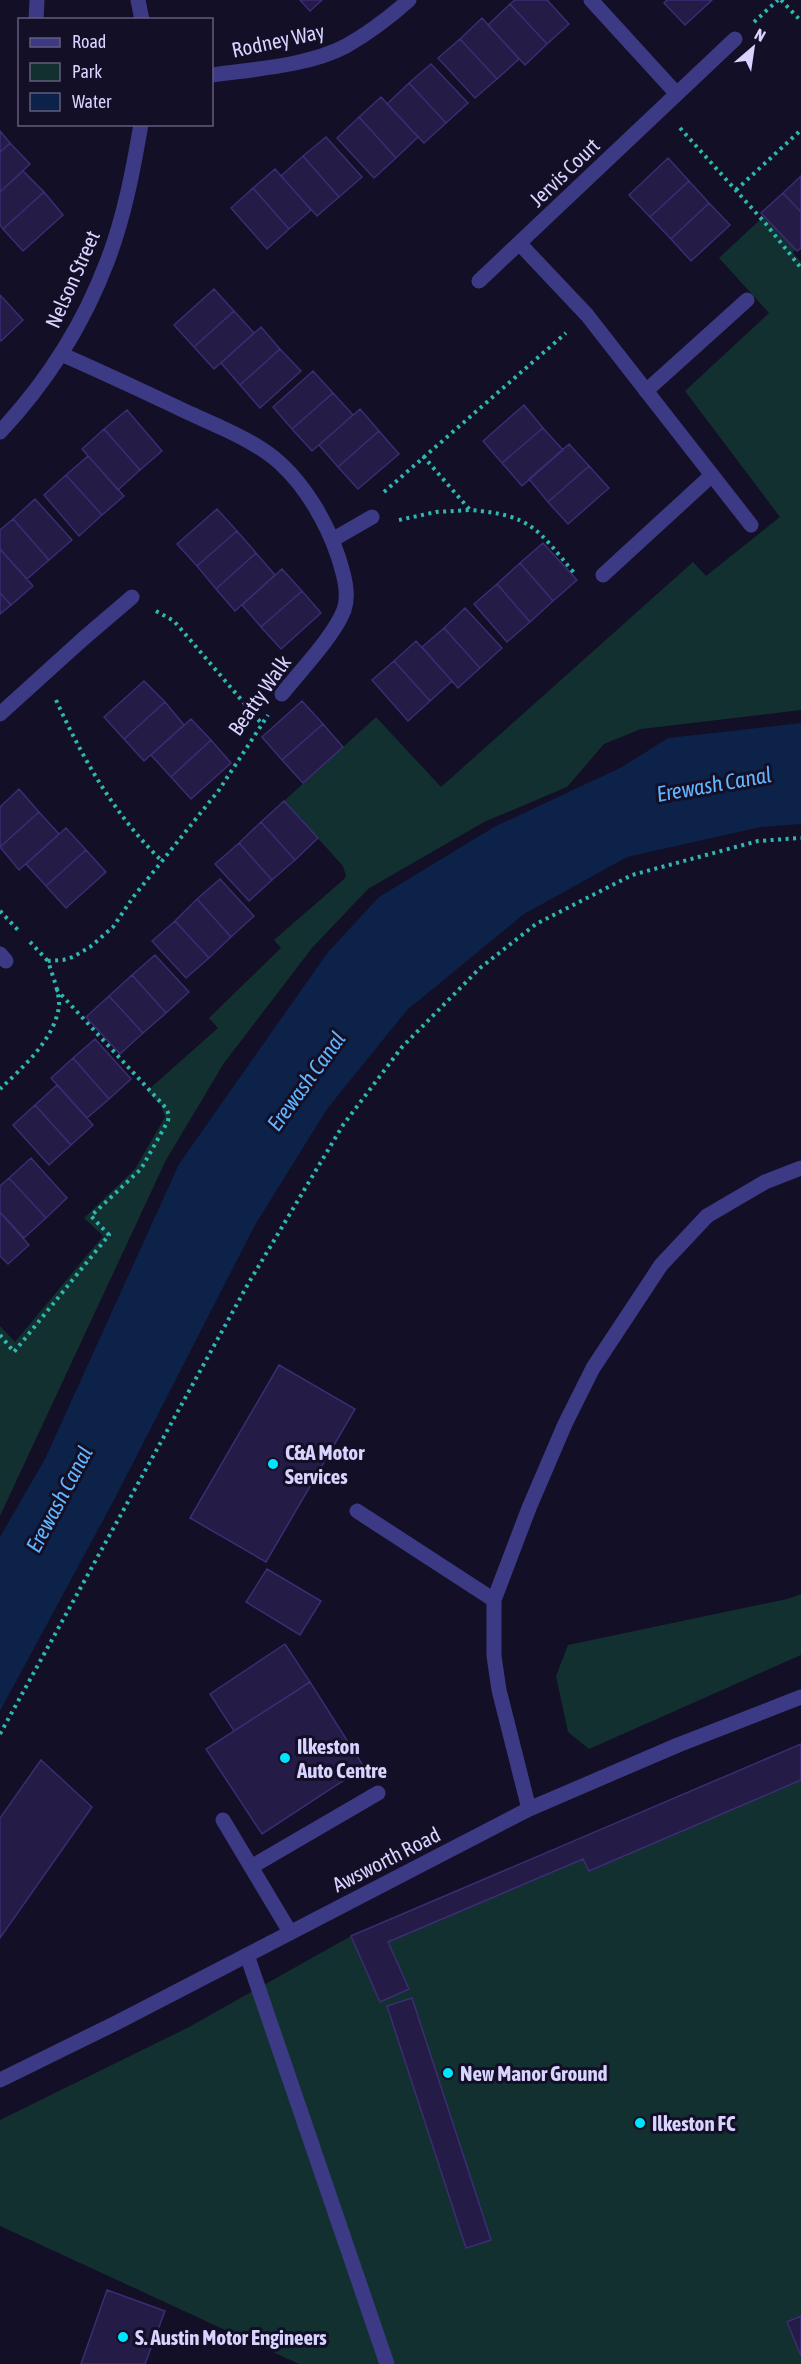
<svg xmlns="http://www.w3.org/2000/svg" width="801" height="2364" viewBox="0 0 801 2364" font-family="'Asap Condensed',sans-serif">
<rect width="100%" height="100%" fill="#130f26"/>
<path fill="#12302f" d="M764 216 795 249 793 253 801 262V710L641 729 604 744 567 787 484 822 368 889 312 948 224 1063 166 1160 0 1516V1326L15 1342 103 1236 84 1218 135 1169 165 1117 161 1105 147 1091 218 1028 209 1018 281 948 274 940 343 880 346 876 343 866 284 801 376 717 441 787 693 562 706 576 780 517 685 391 769 313 719 258Z
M801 1594V1655L589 1749 568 1732 556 1676 568 1645 787 1599Z
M801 1744V2364H299L0 2226V2120L189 2027 351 1936Z"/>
<path fill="#0c2248" d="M801 723V824L761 827 627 857 524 914 407 1010 327 1109 255 1225 114 1500 0 1711V1537L45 1459 179 1164 328 952 379 897 494 827 622 767 668 738Z"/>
<path fill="#241b47" stroke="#3b2d73" stroke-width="1.5" d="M300 0H322L310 11Z
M515 0H547L569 24 547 44 510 4Z
M667 0H712L685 25 664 3Z
M510 4 547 44 525 65 488 25Z
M482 18 519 59 497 79 460 39Z
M460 39 497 79 475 98 438 58Z
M431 64 468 103 446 123 409 83Z
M409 83 446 123 424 143 387 104Z
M381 97 418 137 396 158 359 117Z
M359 117 396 158 374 178 337 138Z
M0 131 10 143 0 152Z
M326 137 362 177 339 197 303 156Z
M10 143 30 164 0 192V152Z
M303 156 339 197 317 216 281 176Z
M668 158 689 181 650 217 629 195Z
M275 169 311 210 289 229 253 188Z
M23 171 44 192 3 229 0 225V192Z
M801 176V212L783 193Z
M689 181 709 203 671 239 650 217Z
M253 188 289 229 267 249 231 208Z
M44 192 63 215 23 251 3 229Z
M783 193 801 212V248L797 251 761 213Z
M709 203 730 225 691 261 671 239Z
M214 289 234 311 194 347 174 325Z
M0 295 23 320 1 341 0 340Z
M234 311 254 333 214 369 194 347Z
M261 327 280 349 240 385 221 363Z
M280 349 301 371 260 408 240 385Z
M313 371 333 393 292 429 273 407Z
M333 393 353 415 312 451 292 429Z
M524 405 543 428 502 463 483 441Z
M360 409 379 431 338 467 319 445Z
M127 410 162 451 140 470 104 429Z
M543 428 563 450 522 486 502 463Z
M104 429 140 470 118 490 82 449Z
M379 431 399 454 358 489 338 467Z
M569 444 589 466 548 502 529 479Z
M88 456 124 496 102 515 66 475Z
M589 466 609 488 568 524 548 502Z
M66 475 102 515 79 536 44 495Z
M35 499 72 540 49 560 13 519Z
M217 509 237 531 197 566 177 544Z
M13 519 49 560 27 579 0 549V530Z
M237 531 256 553 216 589 197 566Z
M543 543 577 580 553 601 520 563Z
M0 549 33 586 11 605 0 593Z
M256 553 275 575 235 611 216 589Z
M520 563 553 601 530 622 497 584Z
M282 569 302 591 261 627 242 605Z
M497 584 530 622 507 642 474 604Z
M302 591 321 613 281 649 261 627Z
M0 593 11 605 0 614Z
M465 608 502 648 480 668 444 628Z
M444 628 480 668 458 688 422 647Z
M416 641 452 681 430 701 394 661Z
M394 661 430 701 408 721 372 680Z
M144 681 165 702 124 739 104 717Z
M302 701 323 724 282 760 262 737Z
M165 702 184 725 144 761 124 739Z
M191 719 211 740 171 777 151 755Z
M323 724 343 747 303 783 282 760Z
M211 740 231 763 191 799 171 777Z
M19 789 39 812 0 847V807Z
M284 801 318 838 295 860 261 822Z
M39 812 59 834 19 870 0 847Z
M261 822 295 860 272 880 239 843Z
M66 828 86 850 46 886 26 864Z
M239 843 272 880 249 901 215 864Z
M86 850 106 872 66 908 46 886Z
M220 879 254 916 231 937 197 899Z
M197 899 231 937 209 958 175 921Z
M175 921 209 958 186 978 152 941Z
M155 955 189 992 166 1013 132 975Z
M132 975 166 1013 143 1033 109 996Z
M109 996 143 1033 120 1054 86 1017Z
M95 1039 131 1079 109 1099 73 1058Z
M73 1058 109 1099 87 1118 51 1078Z
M57 1085 93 1125 71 1145 35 1105Z
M35 1105 71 1145 49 1165 13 1125Z
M31 1158 67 1198 46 1218 9 1178Z
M9 1178 46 1218 24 1238 0 1212V1186Z
M0 1212 29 1245 8 1264 0 1256Z
M279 1365 355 1409 266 1562 190 1518Z
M267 1569 321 1601 300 1635 246 1602Z
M285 1644 310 1682 234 1731 210 1694Z
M310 1682 364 1767 262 1834 206 1749Z
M801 1744V1780L589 1871 583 1859 388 1942 409 1989 380 2002 351 1936Z
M41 1760 92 1807 0 1938V1818Z
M412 1998 491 2240 466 2248 387 2006Z
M107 2290 165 2311 145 2364H81Z
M801 2316V2356L787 2322Z"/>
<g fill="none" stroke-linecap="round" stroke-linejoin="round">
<path stroke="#2fb8b0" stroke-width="4" stroke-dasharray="3 4.5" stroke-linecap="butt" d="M781 0 801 21
M754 22 778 0
M680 128 766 224 801 268
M736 190 801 130
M423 456 470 510C532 515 537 529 575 574
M384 492 566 333
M399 520 436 512 470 510
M156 611 174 621 262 724
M56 700C83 759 115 816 162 861
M0 911 18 930
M30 942 48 961
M0 1089C22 1068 55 1039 59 1006 60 993 52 975 48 961L63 960 73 957 90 947 113 927 134 896 219 790 268 715
M0 1335 14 1352 109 1235 91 1216 141 1169 168 1121 169 1115 166 1108 56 989
M0 1734 248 1284 343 1125 402 1047 480 968 536 924 632 875 758 841 801 838"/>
<path stroke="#3d3a85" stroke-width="15" d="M36 20 37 0
M61 354C104 373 147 393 189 413 220 427 256 441 281 464 306 487 327 523 338 556 343 572 350 593 344 610 334 636 300 671 282 694
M646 391 747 300
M332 540 372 517
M603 575 712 475
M84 638 132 597
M0 954 6 961
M357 1511 494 1600
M529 1809 499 1690 494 1656V1600L529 1508 565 1424 593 1368 661 1265 707 1216 765 1182 801 1168
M223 1820 290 1932
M251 1867 378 1793
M247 1955 387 2364"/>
<path stroke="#3d3a85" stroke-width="15" d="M138 0 142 20
M591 0 676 93
M212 75C254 69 308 66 346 46 369 33 390 17 409 0
M519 243 587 315 751 525
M479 281 735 39
M0 432C45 384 83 325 107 262 124 218 133 171 141 124
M0 714 84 638"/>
<path stroke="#3d3a85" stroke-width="15" d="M0 2080 116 2023 529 1809 678 1745 801 1697"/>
</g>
<g fill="#00e5ff" stroke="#130f26" stroke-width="2">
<circle cx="273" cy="1464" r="6"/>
<circle cx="285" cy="1758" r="6"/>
<circle cx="448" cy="2073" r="6"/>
<circle cx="640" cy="2123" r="6"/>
<circle cx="123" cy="2337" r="6"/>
</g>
<g text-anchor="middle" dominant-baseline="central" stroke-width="6" stroke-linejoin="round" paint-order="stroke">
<g font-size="21" fill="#d9d4ff" stroke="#130f26">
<text transform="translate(278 40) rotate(-12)">Rodney Way</text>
<text transform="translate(564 172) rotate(-44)">Jervis Court</text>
<text transform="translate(72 279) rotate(-66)">Nelson Street</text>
<text transform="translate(259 695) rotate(-55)">Beatty Walk</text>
<text transform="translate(386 1859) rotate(-27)">Awsworth Road</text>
</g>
<g font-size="21" font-weight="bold" fill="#d9d4ff" stroke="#130f26" text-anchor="start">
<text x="285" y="1452">C&amp;A Motor<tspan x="285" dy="24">Services</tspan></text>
<text x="297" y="1746">Ilkeston<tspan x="297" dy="24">Auto Centre</tspan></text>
<text x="460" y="2073">New Manor Ground</text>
<text x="652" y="2123">Ilkeston FC</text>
<text x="135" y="2337">S. Austin Motor Engineers</text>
</g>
<g font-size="22" font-style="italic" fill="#62b6ff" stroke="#130f26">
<text transform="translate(714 784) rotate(-10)">Erewash Canal</text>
<text transform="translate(306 1081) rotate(-54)">Erewash Canal</text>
<text transform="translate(59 1499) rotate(-62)">Erewash Canal</text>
</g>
</g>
<rect x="18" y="18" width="195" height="108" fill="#130f26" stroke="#625e7d" stroke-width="1.5"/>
<rect x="30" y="38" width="30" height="9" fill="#3d3a85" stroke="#625e7d" stroke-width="1.5"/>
<text x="72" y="48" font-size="18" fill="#d9d4ff">Road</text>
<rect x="30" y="63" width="30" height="18" fill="#12302f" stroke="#625e7d" stroke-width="1.5"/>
<text x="72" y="78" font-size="18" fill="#d9d4ff">Park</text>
<rect x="30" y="93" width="30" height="18" fill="#0c2248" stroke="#625e7d" stroke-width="1.5"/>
<text x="72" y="108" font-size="18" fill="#d9d4ff">Water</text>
<g transform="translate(753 48) rotate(29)" stroke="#130f26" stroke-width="4.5" paint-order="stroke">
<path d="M0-4.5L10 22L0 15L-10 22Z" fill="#d9d4ff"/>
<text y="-9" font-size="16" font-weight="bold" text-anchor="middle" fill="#d9d4ff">N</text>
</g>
</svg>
